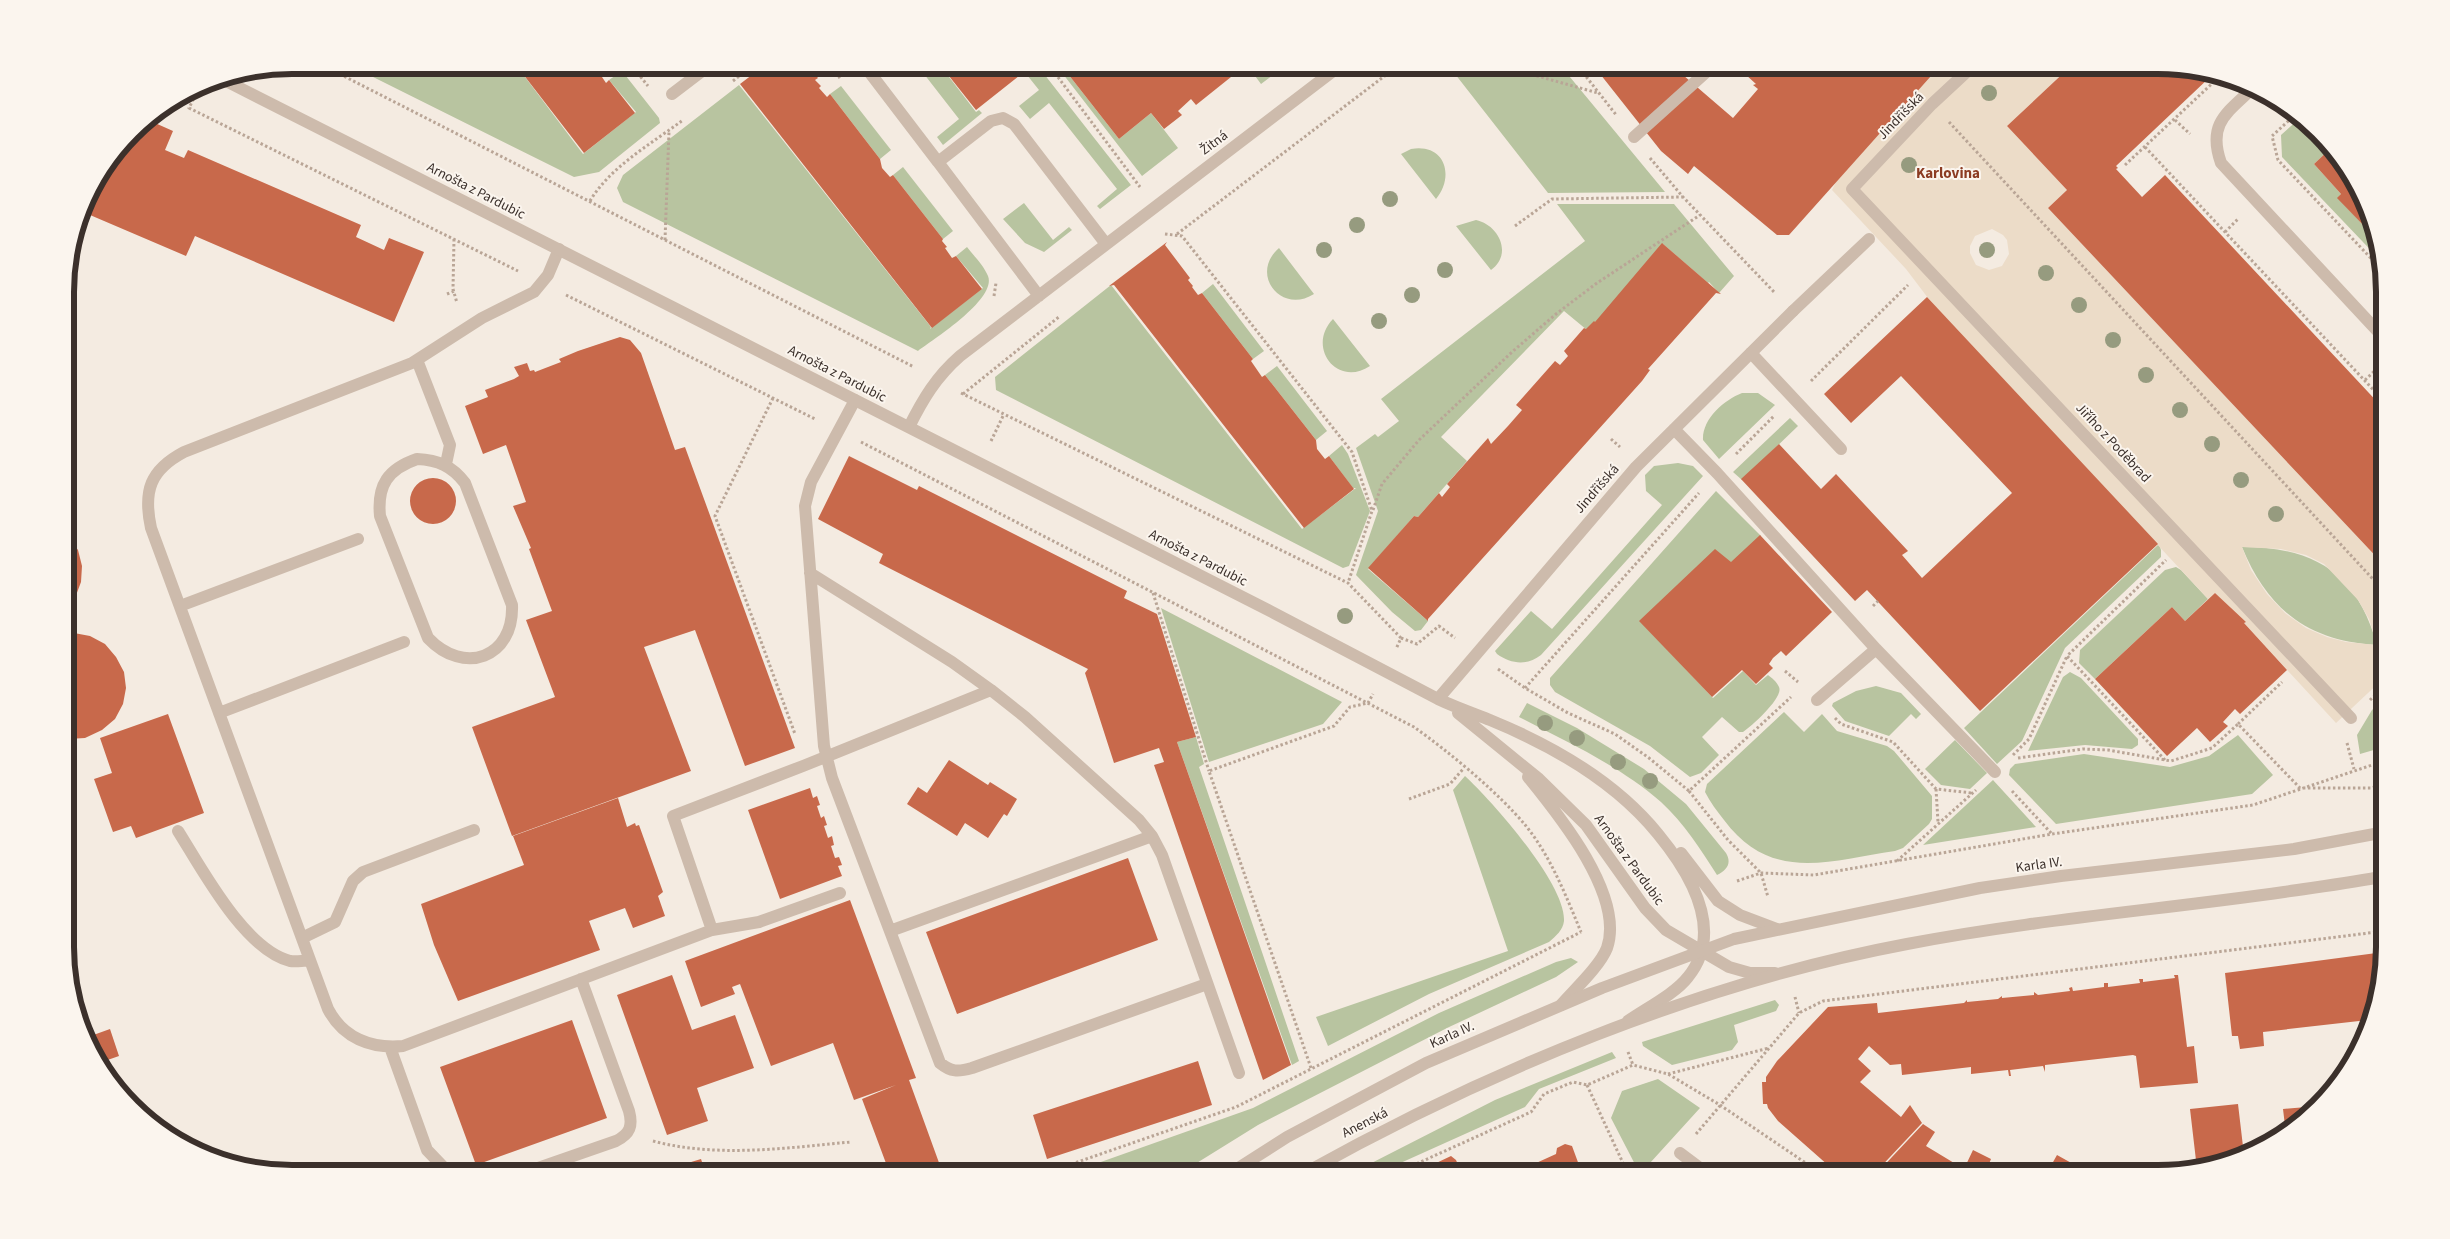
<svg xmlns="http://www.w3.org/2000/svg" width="2450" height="1239" viewBox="0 0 2450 1239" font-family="'Source Sans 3',sans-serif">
<rect width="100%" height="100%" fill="#f4ebe1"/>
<path fill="#b8c4a0" d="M349 65H516L583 154 636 112 609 80 622 71 659 118 660 123 599 172 574 177Z
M917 65H933L941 76 946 73 976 112 979 110 982 113 943 145 937 137 959 119Z
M1019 65H1037L1131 185 1100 209 1097 206 1117 189 1049 103 1030 119 1019 106 1039 90Z
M1056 65H1061L1119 139 1151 113 1178 148 1142 176Z
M1247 65H1286L1261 84Z
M1448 65H1560L1665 192 1548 193Z
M739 85 931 327 930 329 983 288 956 256 967 247C974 256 984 266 988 276 997 299 934 339 918 351L623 202 617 188 623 175Z
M841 86 891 150 880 159 830 94Z
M2301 117 2307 121 2331 148 2314 164 2341 194 2338 198 2366 228 2369 225 2383 263 2282 157 2281 135Z
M1411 149C1445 143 1455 176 1436 199L1401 154Z
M903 167 953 231 943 239 893 175Z
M1024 203 1053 240 1069 227 1072 230 1044 252 1025 243 1003 219Z
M1557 204H1674L1734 276 1719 293 1709 282 1708 283 1663 244 1596 322 1587 330 1564 311 1441 437 1467 461 1418 517 1414 516 1368 569 1428 621 1421 630 1415 631 1392 612 1356 575 1378 511 1356 448 1375 434 1378 437 1399 421 1381 399 1585 241Z
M1476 220C1499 225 1513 254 1491 270L1456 226Z
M1279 248 1314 294C1281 315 1249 274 1279 248Z
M1213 284 1264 351 1253 359 1202 293Z
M1111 285 1302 529 1356 488H1353L1329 456 1342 445 1348 454 1370 511 1349 566 1343 568 996 390 995 377Z
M1333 319 1370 366C1337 388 1306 347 1333 319Z
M1277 366 1327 431 1316 440 1265 375Z
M1742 393H1758L1775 405 1719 459 1703 440C1702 419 1724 400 1742 393Z
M1790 418 1798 426 1742 480 1733 472Z
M1678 463 1693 466 1703 476 1541 655C1527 666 1511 664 1497 654L1495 651 1531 611 1552 629 1662 505 1646 491 1645 475 1654 466Z
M1716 491 1761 536 1732 563 1640 621 1713 698 1743 671 1756 685 1768 675C1772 678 1777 682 1779 687 1784 697 1752 726 1743 732H1739L1722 717 1702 737 1719 755 1701 773 1690 777 1650 746 1555 692 1550 685V678Z
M2159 544 2161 550V557L2065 648 2022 741 1997 764 1964 728Z
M2242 547C2314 547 2357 573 2377 645 2308 641 2268 610 2242 547Z
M2176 567 2181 570 2208 599 2185 621 2172 607 2095 679 2079 663 2080 650 2165 570Z
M1161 608 1342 702 1323 724 1209 762Z
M2070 672 2081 678 2138 739V745L2132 749 2085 745 2028 751 2063 677Z
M1876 686 1901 693 1921 714 1916 719 1911 714 1889 736 1845 721 1832 706 1833 703 1856 691Z
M2384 699V747L2360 754 2357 735 2372 710Z
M1527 703 1577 728 1644 769 1686 804 1726 853C1732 863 1727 870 1717 875 1701 850 1684 823 1661 802 1620 766 1567 742 1519 717Z
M1784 712 1804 732 1822 714 1837 731 1887 746 1894 751 1932 796V819L1929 824 1903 848 1895 851C1828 861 1771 883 1724 820 1717 811 1710 802 1705 792L1707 784Z
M2238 735 2273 775 2252 794 2056 824 2009 775 2010 769 2015 764 2084 754 2170 767 2209 756Z
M1196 737 1204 764 1199 767 1299 1061 1292 1065 1177 742Z
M1955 740 1987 773 1970 789 1941 785 1925 769Z
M1465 776C1491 800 1566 884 1564 921 1563 930 1556 936 1549 942L1429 994 1328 1046 1316 1017 1508 951 1453 790Z
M1993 780 2036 827 1923 845Z
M1571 958 1578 962 1556 977 1447 1028 1258 1125 1179 1174H1067L1253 1108 1439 1013 1556 962Z
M1775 1000 1779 1005 1776 1011 1734 1025 1738 1042 1732 1050 1672 1065 1643 1046 1642 1042Z
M1612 1052 1616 1058 1539 1089 1525 1107 1376 1174H1350L1495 1100Z
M1658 1079 1700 1108 1640 1174 1611 1118 1622 1091Z"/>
<path fill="#ecdcc8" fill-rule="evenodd" d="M1918 65H2008L2007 72 2015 76 2021 72 2019 65H2072L2007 126 2067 190 2048 208 2384 565V678L2336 723 2244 623 2245 622 2215 593 2208 599 1928 298 1906 269 1832 190 1836 182 1930 76ZM1992 229 2003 235 2007 240 2009 254 2002 266 1989 270 1976 265 1970 253V246L1975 236ZM2242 547 2281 549 2306 555 2324 564 2358 600 2369 619 2377 645 2346 642 2327 637 2306 628 2285 613 2267 594 2251 570Z"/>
<path fill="#c8694b" d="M516 65H594L606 83 609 80 635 113 584 153Z
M765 65H807L818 78 815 80 821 86 819 88 827 97 830 94 880 159 882 168 890 177 893 175 943 239 942 241 947 247 945 248 952 258 956 256 982 289 932 328 740 84Z
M934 65H1020L1024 72 976 110 945 71 941 74Z
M1061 65H1236L1227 73 1231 77 1196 105 1191 99 1178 111 1182 115 1164 129 1151 113 1119 139Z
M1593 65H1697L1683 75 1733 118 1758 89 1753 85 1756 84 1735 65H1918L1931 76 1789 235H1777L1694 166 1688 174 1661 151Z
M2072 65H2158L2210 77 2116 166 2118 168 2116 169 2142 197 2165 175 2383 408 2384 565 2048 208 2067 190 2007 126Z
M146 119 173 131 165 150 184 158 188 150 361 225 356 237 384 250 389 238 424 252 394 322 195 236 186 256 83 212 89 191Z
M2331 148 2347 166 2369 225 2366 228 2337 198 2341 194 2314 164Z
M1167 242 1165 245 1190 278 1188 280 1193 286 1192 287 1198 295 1202 293 1253 359 1251 361 1262 377 1265 375 1316 440 1317 449 1325 459 1329 456 1354 489 1304 528 1114 285 1109 286Z
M1662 243 1721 294 1716 293 1648 369 1650 370 1642 381 1428 619V621L1368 568 1414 516 1418 517 1439 493 1442 497 1450 487 1447 484 1488 438 1491 444 1508 426 1522 410 1516 405 1555 361 1560 365 1568 356 1564 351 1584 328 1586 329 1594 321 1595 322Z
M1927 297 2158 544 1980 711 1867 590 1855 601 1741 479 1779 444 1821 489 1836 474 1908 551 1902 555 1922 578 2012 493 1901 376 1851 423 1824 394Z
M620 337 630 340 641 353 675 450 685 447 795 748 745 766 695 630 644 647 691 771 512 836 472 727 555 697 526 620 552 611 529 549 531 548 513 506 526 502 506 445 483 454 465 406 488 397 485 390 514 379 519 376 514 367 527 363 530 371 534 370 535 372 561 362 559 359 578 351Z
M849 456 917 490 919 486 1127 591 1124 598 1157 614 1196 737 1177 742 1291 1065 1263 1080 1154 765 1164 762 1159 748 1114 763 1085 673 1088 669 879 563 883 554 818 519Z
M410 501a23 23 0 1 1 46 0a23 23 0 1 1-46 0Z
M66 534 78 550 82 566 81 582 75 598 66 609Z
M1760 535 1832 612 1786 656 1781 651 1773 658 1769 664 1773 668 1756 684 1742 670 1712 697 1639 621 1715 549 1731 562Z
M2215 593 2246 622 2244 623 2287 670 2240 714 2235 709 2223 722 2228 726 2210 742 2197 728 2167 756 2095 679 2172 607 2185 621Z
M74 633 90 636 105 644 116 657 124 672 126 688 123 704 115 719 102 730 85 738 68 739 66 634Z
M168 714 204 813 136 838 131 826 113 832 94 779 112 773 100 738Z
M949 760 988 785 990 782 1017 799 1007 816 1004 814 988 838 965 823 957 836 907 804 918 787 927 793Z
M810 788 813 798 817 796 820 805 817 806 821 818 824 816 827 825 824 826 828 838 832 836 834 845 831 846 835 858 839 857 842 865 838 866 842 876 780 899 748 810Z
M618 798 627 827 635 823 636 826 639 825 663 892 658 896 665 916 633 928 625 908 589 921 600 950 458 1001 434 945 421 904 524 865 513 836Z
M1128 858 1158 940 957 1014 926 932Z
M850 900 916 1078 909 1080 942 1171 935 1174H890L862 1099 896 1085 854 1100 833 1043 771 1066 740 984 732 987 735 994 701 1007 685 961Z
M2384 952 2368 1020 2263 1032 2264 1046 2240 1049 2238 1036H2232L2225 973Z
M672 975 692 1030 735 1015 754 1068 697 1088 708 1121 667 1135 617 995Z
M2174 975H2178L2187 1047 2194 1046 2198 1083 2140 1088 2136 1056 2133 1055 2045 1065V1072L2043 1066 2010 1070 2011 1076H2009L2008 1070 1971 1074V1067L1902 1075 1901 1064 1890 1065 1869 1046 1858 1059 1871 1071 1860 1082 1901 1117 1910 1105 1922 1123 1874 1174H1838L1778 1121 1768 1108 1767 1104H1763L1762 1082H1766V1077L1777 1061 1828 1007 1877 1003 1878 1013 1964 1003 1967 1000V1002L1998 999 2002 996V998L2034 995V992L2038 995 2070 991 2069 988 2072 987 2073 991 2104 987V983H2108V987L2140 983 2139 979H2143V982L2175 978Z
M572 1020 607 1118 476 1165 440 1067Z
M110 1029 119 1056 99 1063 85 1038Z
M1198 1061 1212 1105 1047 1159 1033 1115Z
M2238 1104 2244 1155 2231 1162 2197 1169 2190 1109Z
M2318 1106 2293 1128 2286 1134 2283 1109Z
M1923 1124 1935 1132 1926 1146 1964 1169 1973 1150 1991 1159 1986 1171 1991 1174H1876Z
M1565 1144 1572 1146 1579 1165 1578 1174H1512L1556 1154 1557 1148Z
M2057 1155 2084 1170 2083 1174H2053L2048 1171Z
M1451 1156 1456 1160 1462 1174H1413Z
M701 1159 706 1174H681L678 1166Z"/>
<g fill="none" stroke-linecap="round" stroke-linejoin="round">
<path stroke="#b9a596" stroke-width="3" stroke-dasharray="2.5 2.5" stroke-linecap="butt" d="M322 65 914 367
M631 65 648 86
M829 65 840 78
M1049 65 1140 187
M1498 65 1598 93
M1577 65 1617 116
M733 81 753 65
M198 90 189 108 518 271
M2296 114 2272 136 2278 160 2383 271
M2175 120 2190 134
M1949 122 2384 591
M2145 147 2383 400
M1650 158 1683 197 1775 293
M2125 165 2217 79
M590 201C610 167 651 144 683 120
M1515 226 1552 199 1683 197
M2225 232 2239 218
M1165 234 1182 236 1352 452 1372 511 1348 583
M1177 234 1399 65
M454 239 453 289 457 303
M665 240 669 131
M447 294 454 291
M566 295 815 419
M994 296 996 283
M2365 380 2383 363
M1811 381 1908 285
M961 393 1348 583 1401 638 1396 649
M963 394 1060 316
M773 398 715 516 795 734
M1611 439 1620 447
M991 441 1004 414
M861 442 1414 727C1449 752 1499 793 1526 826 1551 857 1566 896 1581 932
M1736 454 1774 416
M1373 510 1382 484 1419 440 1512 352 1556 314 1597 283 1700 215
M1153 593 1209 771
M1873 606 1878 601
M1401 638 1417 644 1439 626 1455 638
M1498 669 1525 688 1568 713 1615 734 1649 758 1689 791 1791 697
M1785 671 1798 682
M1525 688 1699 493
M2370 700 2384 687
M1835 718 1841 724 1893 742 1936 789 1972 793
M2238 724 2282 682
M2347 743 2354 769
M2013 755 2029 739 2067 656
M2018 758 2083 749 2108 750 2171 761 2212 748 2238 724 2300 788H2371L2385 784
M2165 760 2067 656 2166 560
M1936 789 1938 822
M1689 791 1728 840 1761 873 1768 897
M2012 791 2052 834
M1409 799 1450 784 1464 768
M1897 861 1976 790
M1737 881 1761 873 1814 875 2052 834 2253 805 2384 761
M1795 997 1799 1013
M1628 1052 1633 1065
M1311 1068 1209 771 1334 726 1350 707 1368 703 1373 694
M1668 1074 1769 1048
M1587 1085 1628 1174
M1696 1134 1799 1013 1823 1001 2385 931
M653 1141C716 1158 786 1148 851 1142
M1043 1174 1236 1107 1581 932
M1394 1174 1531 1112 1544 1094 1573 1082 1587 1085 1633 1065 1668 1074 1720 1105 1822 1174"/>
<path stroke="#cdbbac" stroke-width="12" d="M1634 137 1714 65
M559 249 548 275 534 292 482 318 412 363 184 452C150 470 143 491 151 528L328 1009C343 1038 371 1049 403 1046L712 930 759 922 840 893
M1793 311 1869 239
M1751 353 1841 449
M417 360 450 445 446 464
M855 400 811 482 805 506 824 746 832 778 940 1063C951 1072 958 1072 972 1068L1207 984
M417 459C438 460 452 466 465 483L512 605C514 658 464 676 428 638L380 516C377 485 388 469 417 459Z
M810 573 952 662 991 690
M180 606 358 539
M219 713 404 642
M178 831C202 869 244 949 290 961 296 962 303 961 310 960
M712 930 673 816 803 766 991 690 1025 717 1139 820 1152 836 1162 855 1239 1073
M890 931 1152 836
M302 938 335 922 353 881 363 872 474 830
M390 1047 427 1150 450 1174
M521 1174 616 1141C630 1134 633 1126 629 1111L581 979"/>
<path stroke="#cdbbac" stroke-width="12" d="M1974 65 1932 104 1852 189 2351 718"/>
<path stroke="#cdbbac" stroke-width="12" d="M864 65 938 162
M222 79C572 256 923 434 1272 612 1328 641 1382 670 1438 699 1455 707 1472 713 1490 720 1551 745 1616 782 1658 834 1690 873 1725 931 1688 977 1675 994 1645 1009 1628 1021
M2254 87C2227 113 2207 123 2221 163L2383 337
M672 94 710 65
M1039 296 938 162 991 121 1003 118 1014 124 1106 244
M909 427C923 399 936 377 960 356L1341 65
M1674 429 1717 473 1876 649 1995 772
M1438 699 1636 467 1793 311
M1817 700 1876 649
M1458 713 1539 779 1586 825 1645 908 1666 930 1729 967 1750 973H1775
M1528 777C1559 815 1625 896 1607 948 1600 966 1574 990 1561 1005
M1681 853 1718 901 1740 915 1777 929
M1680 1153 1708 1174"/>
<path stroke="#cdbbac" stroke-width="12" d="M1229 1174 1287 1137 1426 1063 1602 988 1734 939 1980 888 2061 876 2294 849 2385 832
M1303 1174C1487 1071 1699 983 1907 944 2031 920 2158 910 2284 892 2317 887 2351 883 2385 876"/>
</g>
<g fill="#969b7f">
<circle cx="1989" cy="93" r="8"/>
<circle cx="1909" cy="165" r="8"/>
<circle cx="1390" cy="199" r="8"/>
<circle cx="1357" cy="225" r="8"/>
<circle cx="1324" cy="250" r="8"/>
<circle cx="1987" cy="250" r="8"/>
<circle cx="1445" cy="270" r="8"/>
<circle cx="2046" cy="273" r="8"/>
<circle cx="1412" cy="295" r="8"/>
<circle cx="2079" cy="305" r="8"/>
<circle cx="1379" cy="321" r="8"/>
<circle cx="2113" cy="340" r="8"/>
<circle cx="2146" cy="375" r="8"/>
<circle cx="2180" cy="410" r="8"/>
<circle cx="2212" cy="444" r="8"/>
<circle cx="2241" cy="480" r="8"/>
<circle cx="2276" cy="514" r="8"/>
<circle cx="1345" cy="616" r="8"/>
<circle cx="1545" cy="723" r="8"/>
<circle cx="1577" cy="738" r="8"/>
<circle cx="1618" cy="762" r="8"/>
<circle cx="1650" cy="781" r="8"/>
</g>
<g text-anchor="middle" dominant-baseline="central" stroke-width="4" stroke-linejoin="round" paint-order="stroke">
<g font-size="14" fill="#3b302b" stroke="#fbf5ee">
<text transform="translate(1901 116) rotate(-46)">Jindřišská</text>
<text transform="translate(1214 143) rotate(-37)">Žitná</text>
<text transform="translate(476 191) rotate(27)">Arnošta z Pardubic</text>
<text transform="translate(837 374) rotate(27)">Arnošta z Pardubic</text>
<text transform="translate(2113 443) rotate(47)">Jiřího z Poděbrad</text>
<text transform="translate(1597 489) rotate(-49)">Jindřišská</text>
<text transform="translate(1198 558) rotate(27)">Arnošta z Pardubic</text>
<text transform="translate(1629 860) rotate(54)">Arnošta z Pardubic</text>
<text transform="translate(2039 865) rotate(-8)">Karla IV.</text>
<text transform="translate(1452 1035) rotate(-24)">Karla IV.</text>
<text transform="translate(1365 1123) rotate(-27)">Anenská</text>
</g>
<g font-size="15" font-weight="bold" fill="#8c3b22" stroke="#fbf5ee">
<text x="1948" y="173">Karlovina</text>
</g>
</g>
<path d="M0 0H2450V1239H0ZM292 74H2158A218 218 0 0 1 2376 292V947A218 218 0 0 1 2158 1165H292A218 218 0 0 1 74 947V292A218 218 0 0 1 292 74Z" fill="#fbf5ee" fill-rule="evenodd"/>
<path fill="none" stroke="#3b302b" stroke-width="6" d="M292 74H2158A218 218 0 0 1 2376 292V947A218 218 0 0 1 2158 1165H292A218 218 0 0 1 74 947V292A218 218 0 0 1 292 74Z"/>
</svg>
